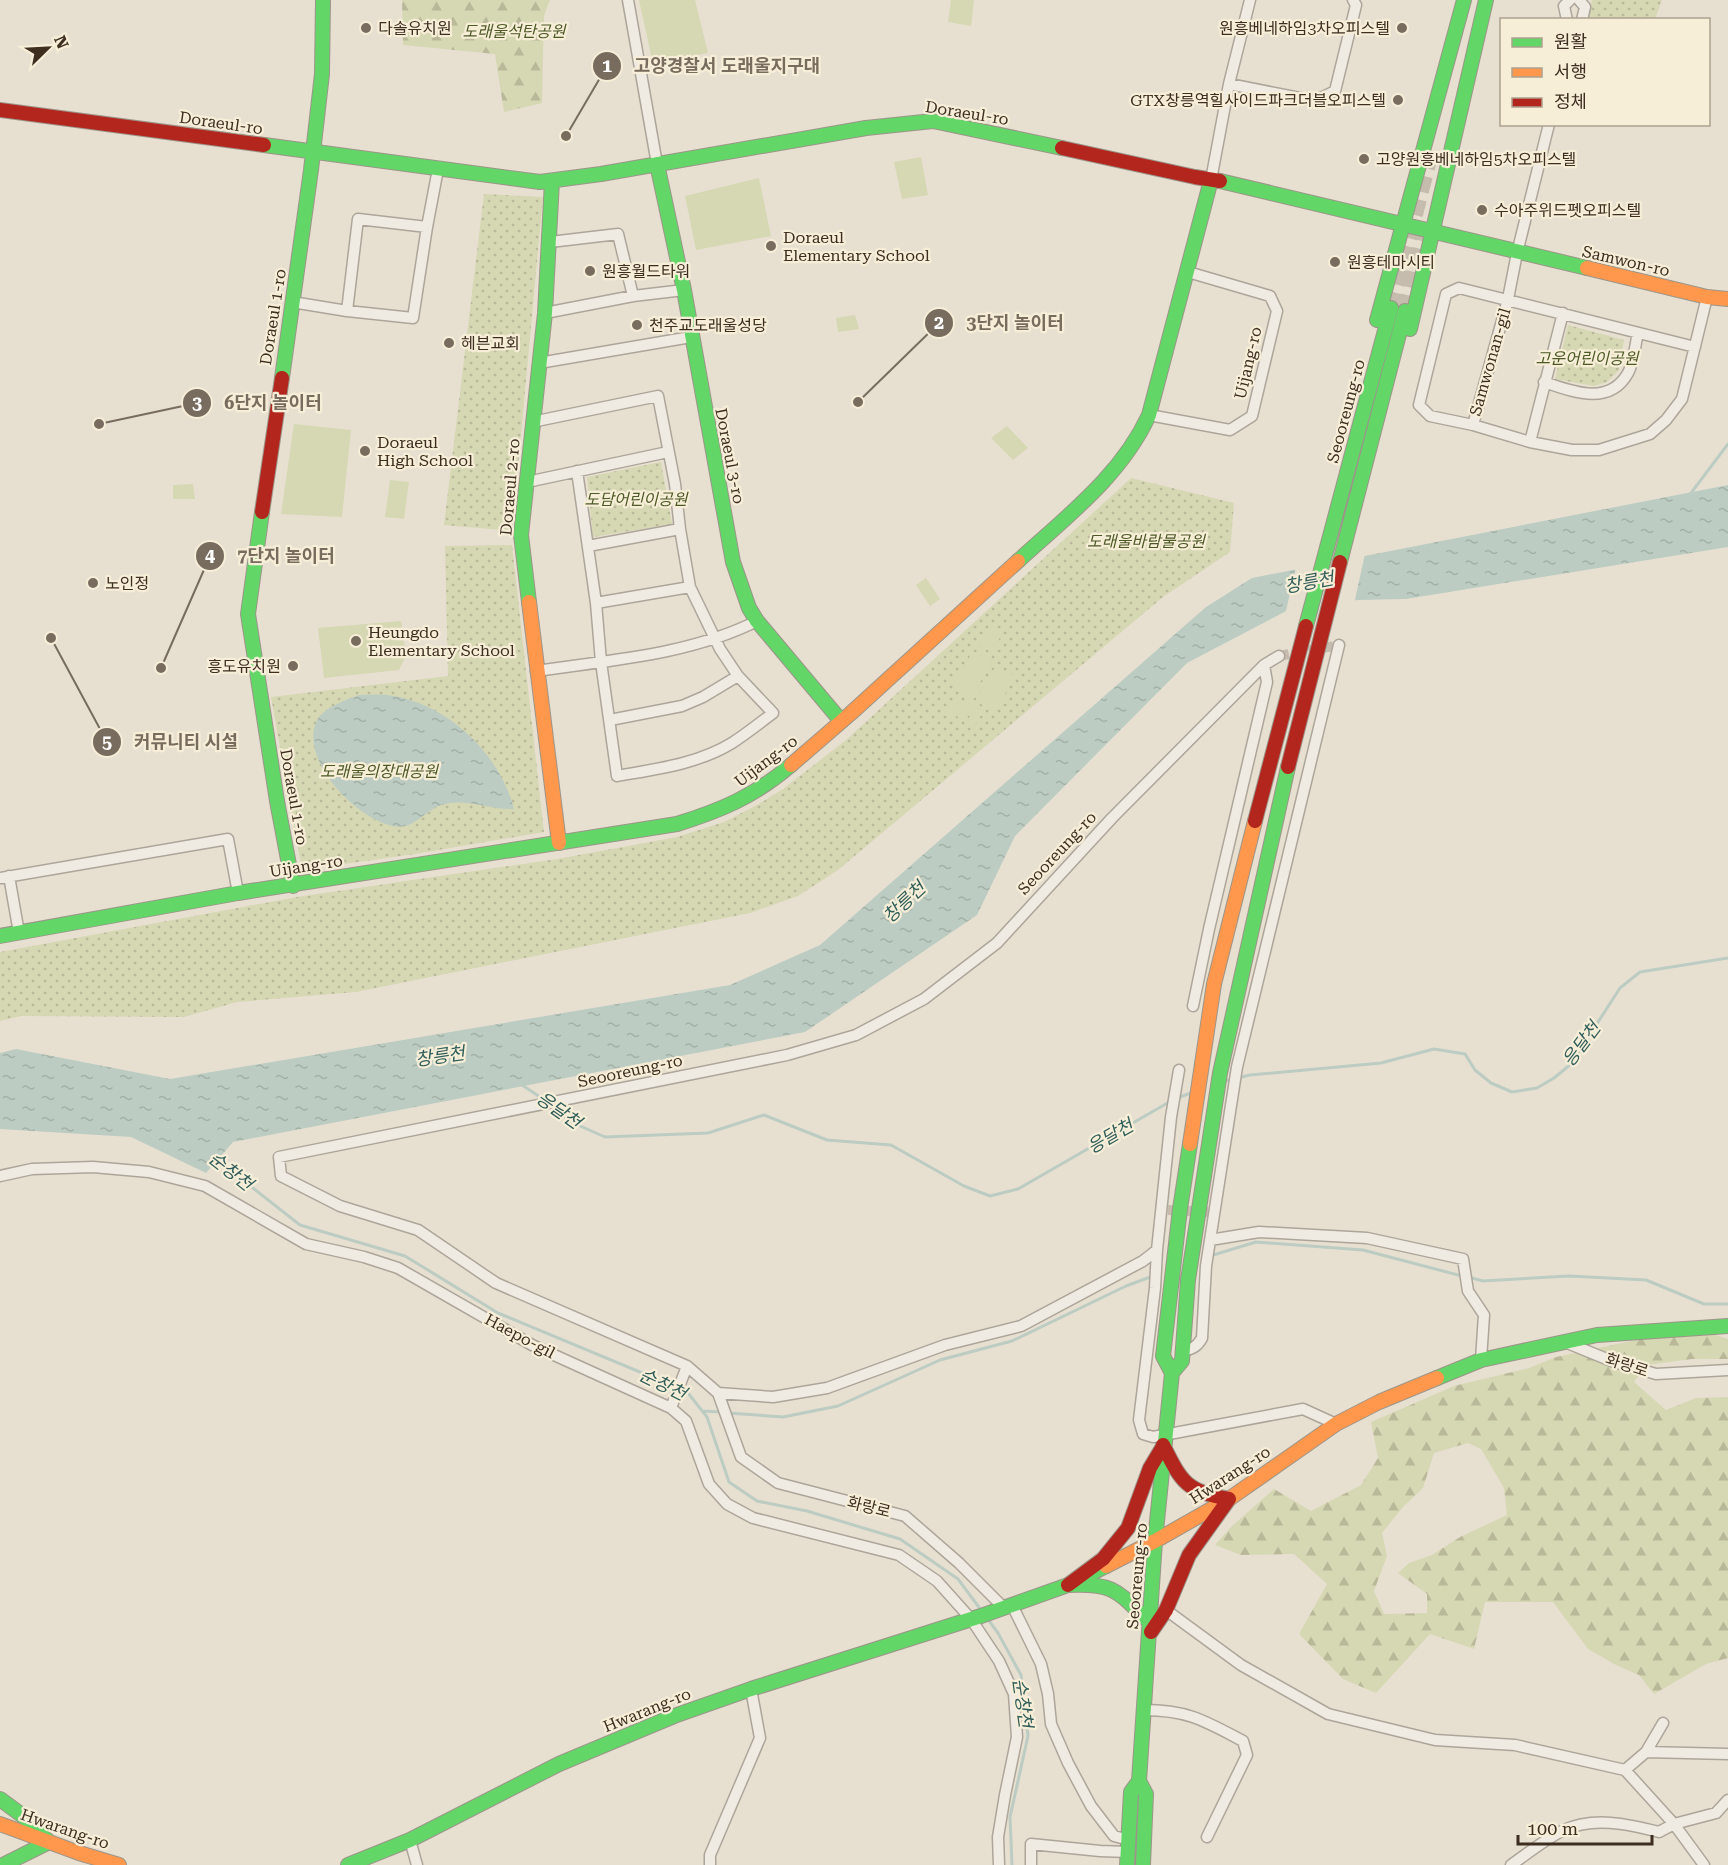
<svg xmlns="http://www.w3.org/2000/svg" width="1728" height="1865" viewBox="0 0 1728 1865" font-family="'Roboto Serif','Noto Sans KR',serif">
<defs>
<pattern id="green-dots" width="8" height="8" patternUnits="userSpaceOnUse" patternTransform="scale(1.5)"><rect width="8" height="8" fill="#d6d7b3"/><path d="M2 2h.1M6 6h.1" fill="none" stroke="#b9b99a" stroke-width="1.8" stroke-linecap="round"/></pattern>
<pattern id="forest-firs" width="22" height="20" patternUnits="userSpaceOnUse" patternTransform="scale(1.5)"><rect width="22" height="20" fill="#d6d7b3"/><path d="M5 1l3.5 6h-7zM16 11l3.5 6h-7z" fill="#b9b99a"/></pattern>
<pattern id="water-ripples" width="26" height="14" patternUnits="userSpaceOnUse" patternTransform="scale(1.5)"><rect width="26" height="14" fill="#bcccc2"/><path d="M2 4q2-2 4 0t4 0M15 11q2-2 4 0t4 0" fill="none" stroke="#a2b0a6"/></pattern>
</defs>
<rect width="100%" height="100%" fill="#e7e0d1"/>
<path fill="url(#green-dots)" d="M1592 0H1662L1655 19 1586 20Z
M484 194 543 197 512 531 444 525Z
M1568 325 1624 340 1619 370 1607 382 1594 386 1555 379Z
M661 462 672 524 593 537 587 477Z
M1131 478 1234 503 1230 552 1163 597 838 870 798 896 750 913 356 992 237 1002 184 1017 21 1016 0 1021V952L297 897 557 859 677 837 724 822 757 805 783 789 846 740Z
M512 545 544 832 415 854 302 870 271 697 448 676 445 546Z"/>
<path fill="url(#forest-firs)" fill-rule="evenodd" d="M402 0H550L544 16 542 103 504 112 495 54 403 45Z
M1710 1333 1728 1339V1359H1692L1647 1365 1634 1382 1666 1410 1696 1398 1728 1397V1658L1706 1664 1654 1694 1639 1675 1616 1665 1588 1649 1553 1602H1485L1474 1649 1430 1634 1376 1693 1343 1679 1299 1634 1327 1584 1294 1554 1241 1555 1215 1545 1232 1526 1274 1489 1311 1511 1361 1485 1378 1458 1371 1422 1454 1386 1529 1368 1556 1357 1655 1336ZM1468 1443 1481 1449 1504 1488 1507 1515 1460 1537 1432 1555 1409 1563 1398 1573 1427 1594V1613L1384 1614 1374 1591 1387 1556 1382 1533 1403 1507 1423 1488 1434 1453Z"/>
<path fill="#d6d7b3" d="M639 0H695L708 53 653 64Z
M951 0H974L971 26 948 22Z
M921 157 928 195 902 199 894 162Z
M759 178 771 236 696 250 685 196Z
M855 315 859 329 838 332 836 318Z
M294 424 351 430 342 517 281 514Z
M1007 426 1028 448 1013 460 991 438Z
M390 480 409 482 404 519 385 517Z
M193 484 195 499H173V485Z
M926 578 940 599 930 606 916 585Z
M401 621 406 656 399 670 324 678 318 628Z
M990 629 1001 636 991 652 979 645Z
M973 651 992 662 971 698 952 686Z
M996 666 1015 676 995 712 975 701Z
M956 696 962 700 954 715 946 711Z
M966 701 973 706 964 721 956 716Z
M976 707 983 712 974 727 966 722Z"/>
<path fill="url(#water-ripples)" d="M1728 485V547L1406 599 1358 600 1288 610 1187 663 1015 836 977 915 805 1032 233 1142 206 1173 131 1137 0 1129V1053L16 1049 170 1079 730 985 820 945 1206 607 1252 578Z
M359 695C368 695 378 694 387 695 446 702 499 752 514 809 489 810 466 797 441 805 424 811 413 831 393 826 357 819 303 764 315 725 320 708 344 701 359 695Z"/>
<path fill="#e7e0d1" d="M1365 554 1354 604 1285 615 1296 567Z"/>
<g fill="none" stroke-linecap="round" stroke-linejoin="round">
<path stroke="#bcccc2" stroke-width="3" d="M1691 493 1728 444
M1225 1081 1250 1075 1381 1063 1434 1049 1465 1054 1475 1070 1491 1083 1512 1092 1537 1088 1554 1078 1571 1064 1620 988 1640 972 1728 958
M522 1085 546 1101
M1177 1098 1191 1093
M551 1106 571 1122 605 1137 708 1133 764 1115 827 1140 891 1145 964 1186 990 1196 1018 1189 1171 1101
M216 1159 300 1225 405 1256 498 1313 676 1387
M1210 1256 1256 1242 1363 1250 1462 1276
M1468 1277 1483 1281 1569 1276 1646 1280 1704 1304H1728
M682 1390 688 1393 707 1417 729 1482 757 1501 807 1511 900 1539 958 1579 981 1610
M702 1411 722 1412
M728 1413 783 1417 838 1406 940 1360 1012 1341 1126 1286 1153 1276
M987 1618 998 1633 1021 1675 1028 1736 1010 1817 1012 1865"/>
<path stroke="#c5bcae" stroke-width="10" stroke-dasharray="10 5" stroke-linecap="butt" d="M1279 656 1339 645
M1168 1210 1208 1212"/>
<path stroke="#c5bcae" stroke-width="16" stroke-dasharray="16 8" stroke-linecap="butt" d="M1391 308 1431 152
M1405 311 1424 234"/>
<defs>
<path id="street" d="M628 0 657 164
M1579 0 1585 7 1582 20
M1567 20 1564 6 1570 0
M1229 84 1315 101 1335 91 1356 5 1353 0
M1211 180 1229 84 1250 0
M550 242 618 234 633 296
M292 302 347 311 413 318 427 227 438 169
M347 311 358 219 427 227
M545 313 633 296 684 290
M1695 347 1459 288 1446 294 1419 405 1430 416 1473 425 1530 442 1572 450H1599L1650 434 1666 420 1682 399 1707 297
M539 363 691 337
M1544 382C1571 391 1609 407 1628 373 1634 362 1635 345 1638 333
M1149 415 1230 430 1252 416 1277 311 1270 296 1188 272
M532 422 658 396 675 484 680 529 690 587 720 649 738 676 773 713C760 723 746 734 732 743 698 764 656 769 617 776L601 662 596 603 577 471
M1473 425 1508 299 1517 253 1549 124
M1530 442 1563 313
M527 482 668 452
M588 546 680 529
M596 603 690 587
M536 671C610 660 689 655 757 621
M610 720 682 706 703 697 738 676
M9 876 19 933
M0 878 228 839 238 893
M1193 1006 1209 929 1267 682 1264 665
M1179 1070 1171 1117 1157 1250 1155 1288 1139 1420 1143 1434 1153 1437 1303 1409 1336 1424
M0 1176 32 1169 93 1167 149 1172 205 1186 306 1244 364 1257 398 1268 532 1345 671 1408 686 1421 709 1484 727 1504 753 1518 899 1555 937 1581 971 1619 999 1661 1014 1694 1017 1737 1005 1795 998 1837 999 1865
M1210 1240 1259 1232 1367 1238 1463 1259 1468 1291 1484 1315 1481 1360
M1565 1342 1614 1362 1656 1374 1728 1370
M1183 1351C1192 1349 1197 1347 1202 1338L1206 1266 1237 1067 1339 645
M718 1393 773 1397 827 1388 945 1345 1021 1326 1143 1261 1157 1250
M671 1408 687 1366
M1012 1605 1041 1664 1048 1694 1051 1724 1068 1763 1091 1806 1114 1836 1129 1840
M1004 1608 959 1563 905 1516 778 1483 741 1457 718 1393 687 1366 496 1283 418 1230 340 1206 281 1176 279 1157 787 1055 856 1035 924 999 997 943 1112 818 1264 665 1279 656
M1166 1610 1241 1665 1328 1714 1435 1740 1515 1745 1625 1770 1646 1752 1728 1754
M1144 1710C1188 1710 1205 1721 1243 1741L1247 1755 1207 1837
M1646 1752 1663 1723
M1625 1770 1674 1824 1716 1813 1728 1800
M410 1840 417 1865
M710 1865V1855L760 1738 751 1689
M1031 1865V1844L1100 1851 1128 1852
M1511 1865C1527 1854 1544 1840 1562 1831 1593 1816 1628 1824 1659 1832L1674 1824 1704 1865"/>
<path id="fast" d="M264 145 540 182 601 174 866 128 933 121 1062 148
M657 164 684 290 733 562 749 608 757 621 841 721
M1220 181 1587 268
M1377 320 1464 0
M1410 329 1486 0
M282 378 311 170 322 74 323 0
M262 512 248 614 277 801 293 886
M1018 561C1066 517 1121 476 1149 415L1211 180
M1340 562 1405 311
M529 602 521 535 545 313 552 181
M1306 626 1391 308
M0 936 238 893 677 824C722 810 755 796 791 765
M1172 1373 1182 1361 1188 1280 1220 1073 1288 767
M1437 1378 1481 1360 1597 1335 1728 1326
M1069 1585C1116 1583 1118 1592 1150 1623
M0 1799 23 1816 49 1842 3 1865
M348 1865 410 1840 559 1764 674 1716 751 1689 981 1616 1068 1585 1106 1566
M1127 1865 1131 1792 1139 1781
M1143 1865 1146 1794 1139 1781 1155 1541 1172 1373 1163 1356 1180 1209 1190 1144"/>
<path id="slow" d="M1587 268 1707 297 1728 299
M529 602 559 843
M791 765 850 714 1018 561
M1190 1144 1214 984 1255 821
M1106 1566 1155 1541 1229 1499 1336 1424 1379 1402 1437 1378
M0 1824 79 1853 119 1865"/>
<path id="jam" d="M0 110 264 145
M1062 148 1195 177 1220 181
M262 512 282 378
M1288 767 1340 562
M1255 821 1306 626
M1068 1585 1103 1559 1128 1528 1150 1468 1162 1448
M1151 1632 1166 1610 1189 1555 1229 1499C1186 1491 1182 1483 1163 1445"/>
</defs>
<use href="#street" stroke="#ada599" stroke-width="13"/>
<use href="#fast" stroke="#9c958a" stroke-width="16"/>
<use href="#slow" stroke="#9c958a" stroke-width="16"/>
<use href="#jam" stroke="#9c958a" stroke-width="16"/>
<use href="#street" stroke="#efebe3" stroke-width="10"/>
<use href="#fast" stroke="#63d668" stroke-width="14"/>
<use href="#slow" stroke="#ff974d" stroke-width="14"/>
<use href="#jam" stroke="#b3261e" stroke-width="14"/>
</g>
<g fill="#786c5e" stroke="#f7eed8" stroke-width="2">
<circle cx="366" cy="28" r="6"/>
<circle cx="1402" cy="28" r="6"/>
<circle cx="1398" cy="100" r="6"/>
<circle cx="1364" cy="159" r="6"/>
<circle cx="1482" cy="210" r="6"/>
<circle cx="771" cy="246" r="6"/>
<circle cx="1335" cy="262" r="6"/>
<circle cx="590" cy="271" r="6"/>
<circle cx="637" cy="325" r="6"/>
<circle cx="449" cy="343" r="6"/>
<circle cx="365" cy="451" r="6"/>
<circle cx="93" cy="583" r="6"/>
<circle cx="356" cy="641" r="6"/>
<circle cx="293" cy="666" r="6"/>
</g>
<g text-anchor="middle" dominant-baseline="central" stroke-width="4.5" stroke-linejoin="round" paint-order="stroke">
<g font-size="16" fill="#3d2e20" stroke="#f7eed8" text-anchor="start">
<text x="378" y="28">다솔유치원</text>
<text x="1390" y="28" text-anchor="end">원흥베네하임3차오피스텔</text>
<text x="1386" y="100" text-anchor="end">GTX창릉역힐사이드파크더블오피스텔</text>
<text x="1376" y="159">고양원흥베네하임5차오피스텔</text>
<text x="1494" y="210">수아주위드펫오피스텔</text>
<text x="783" y="237">Doraeul<tspan x="783" dy="18">Elementary School</tspan></text>
<text x="1347" y="262">원흥테마시티</text>
<text x="602" y="271">원흥월드타워</text>
<text x="649" y="325">천주교도래울성당</text>
<text x="461" y="343">헤븐교회</text>
<text x="377" y="442">Doraeul<tspan x="377" dy="18">High School</tspan></text>
<text x="105" y="583">노인정</text>
<text x="368" y="632">Heungdo<tspan x="368" dy="18">Elementary School</tspan></text>
<text x="281" y="666" text-anchor="end">흥도유치원</text>
</g>
<g font-size="16" font-style="italic" fill="#4d5a26" stroke="#f7eed8">
<text x="514" y="31">도래울석탄공원</text>
<text x="1587" y="358">고운어린이공원</text>
<text x="636" y="499">도담어린이공원</text>
<text x="1146" y="541">도래울바람물공원</text>
<text x="379" y="771">도래울의장대공원</text>
</g>
<g font-size="16" fill="#3d2e20" stroke="#f7eed8">
<text transform="translate(967 113) rotate(9)">Doraeul-ro</text>
<text transform="translate(221 123) rotate(8)">Doraeul-ro</text>
<text transform="translate(1626 261) rotate(13)">Samwon-ro</text>
<text transform="translate(273 317) rotate(-81)">Doraeul 1-ro</text>
<text transform="translate(1490 362) rotate(-74)">Samwonan-gil</text>
<text transform="translate(1248 363) rotate(-77)">Uijang-ro</text>
<text transform="translate(1346 411) rotate(-75)">Seooreung-ro</text>
<text transform="translate(730 456) rotate(79)">Doraeul 3-ro</text>
<text transform="translate(510 487) rotate(-85)">Doraeul 2-ro</text>
<text transform="translate(766 761) rotate(-37)">Uijang-ro</text>
<text transform="translate(294 797) rotate(80)">Doraeul 1-ro</text>
<text transform="translate(1057 853) rotate(-47)">Seooreung-ro</text>
<text transform="translate(306 866) rotate(-9)">Uijang-ro</text>
<text transform="translate(630 1071) rotate(-12)">Seooreung-ro</text>
<text transform="translate(520 1336) rotate(28)">Haepo-gil</text>
<text transform="translate(1627 1365) rotate(18)">화랑로</text>
<text transform="translate(1230 1475) rotate(-33)">Hwarang-ro</text>
<text transform="translate(869 1507) rotate(14)">화랑로</text>
<text transform="translate(1137 1576) rotate(-85)">Seooreung-ro</text>
<text transform="translate(647 1710) rotate(-22)">Hwarang-ro</text>
<text transform="translate(65 1829) rotate(19)">Hwarang-ro</text>
</g>
<g font-size="18" font-style="italic" fill="#2f5d5a" stroke="#f7eed8">
<text transform="translate(1309 582) rotate(-10)">창릉천</text>
<text transform="translate(904 902) rotate(-43)">창릉천</text>
<text transform="translate(1581 1044) rotate(-53)">응달천</text>
<text transform="translate(440 1056) rotate(-8)">창릉천</text>
<text transform="translate(559 1110) rotate(35)">응달천</text>
<text transform="translate(1110 1136) rotate(-30)">응달천</text>
<text transform="translate(231 1171) rotate(38)">순창천</text>
<text transform="translate(663 1384) rotate(26)">순창천</text>
<text transform="translate(1023 1703) rotate(82)">순창천</text>
</g>
</g>
<path fill="none" stroke="#786c5e" stroke-width="2" d="M566 136L607 66M858 402L939 323M99 424L197 403M161 668L210 556M51 638L107 742"/>
<g fill="#786c5e" stroke="#f7eed8" stroke-width="2">
<circle cx="566" cy="136" r="6"/>
<circle cx="858" cy="402" r="6"/>
<circle cx="99" cy="424" r="6"/>
<circle cx="161" cy="668" r="6"/>
<circle cx="51" cy="638" r="6"/>
<circle cx="607" cy="66" r="15"/>
<circle cx="939" cy="323" r="15"/>
<circle cx="197" cy="403" r="15"/>
<circle cx="210" cy="556" r="15"/>
<circle cx="107" cy="742" r="15"/>
</g>
<g font-size="18" text-anchor="middle" font-weight="bold" fill="#fff">
<text x="607" y="72">1</text>
<text x="939" y="329">2</text>
<text x="197" y="409">3</text>
<text x="210" y="562">4</text>
<text x="107" y="748">5</text>
</g>
<g font-size="18" text-anchor="middle" font-weight="bold" fill="#786c5e" stroke="#f7eed8" stroke-width="4.5" stroke-linejoin="round" paint-order="stroke">
<text x="727" y="72">고양경찰서 도래울지구대</text>
<text x="1015" y="329">3단지 놀이터</text>
<text x="273" y="409">6단지 놀이터</text>
<text x="286" y="562">7단지 놀이터</text>
<text x="186" y="748">커뮤니티 시설</text>
</g>
<rect x="1500" y="18" width="210" height="108" fill="#f7eed8" stroke="#ada18e" stroke-width="1.5"/>
<rect x="1512" y="38" width="30" height="9" fill="#63d668" stroke="#ada18e" stroke-width="1.5"/>
<text x="1554" y="48" font-size="18" fill="#3d2e20">원활</text>
<rect x="1512" y="68" width="30" height="9" fill="#ff974d" stroke="#ada18e" stroke-width="1.5"/>
<text x="1554" y="78" font-size="18" fill="#3d2e20">서행</text>
<rect x="1512" y="98" width="30" height="9" fill="#b3261e" stroke="#ada18e" stroke-width="1.5"/>
<text x="1554" y="108" font-size="18" fill="#3d2e20">정체</text>
<g transform="translate(48 48) rotate(66)" stroke="#f7eed8" stroke-width="4.5" paint-order="stroke">
<path d="M0-4.5L10 22L0 15L-10 22Z" fill="#3d2e20"/>
<text y="-9" font-size="16" font-weight="bold" text-anchor="middle" fill="#3d2e20">N</text>
</g>
<path d="M1518 1835v9h134v-9" fill="none" stroke="#3d2e20" stroke-width="3"/>
<text x="1527" y="1835" font-size="18" fill="#3d2e20" stroke="#f7eed8" stroke-width="4.5" paint-order="stroke">100 m</text>
</svg>
